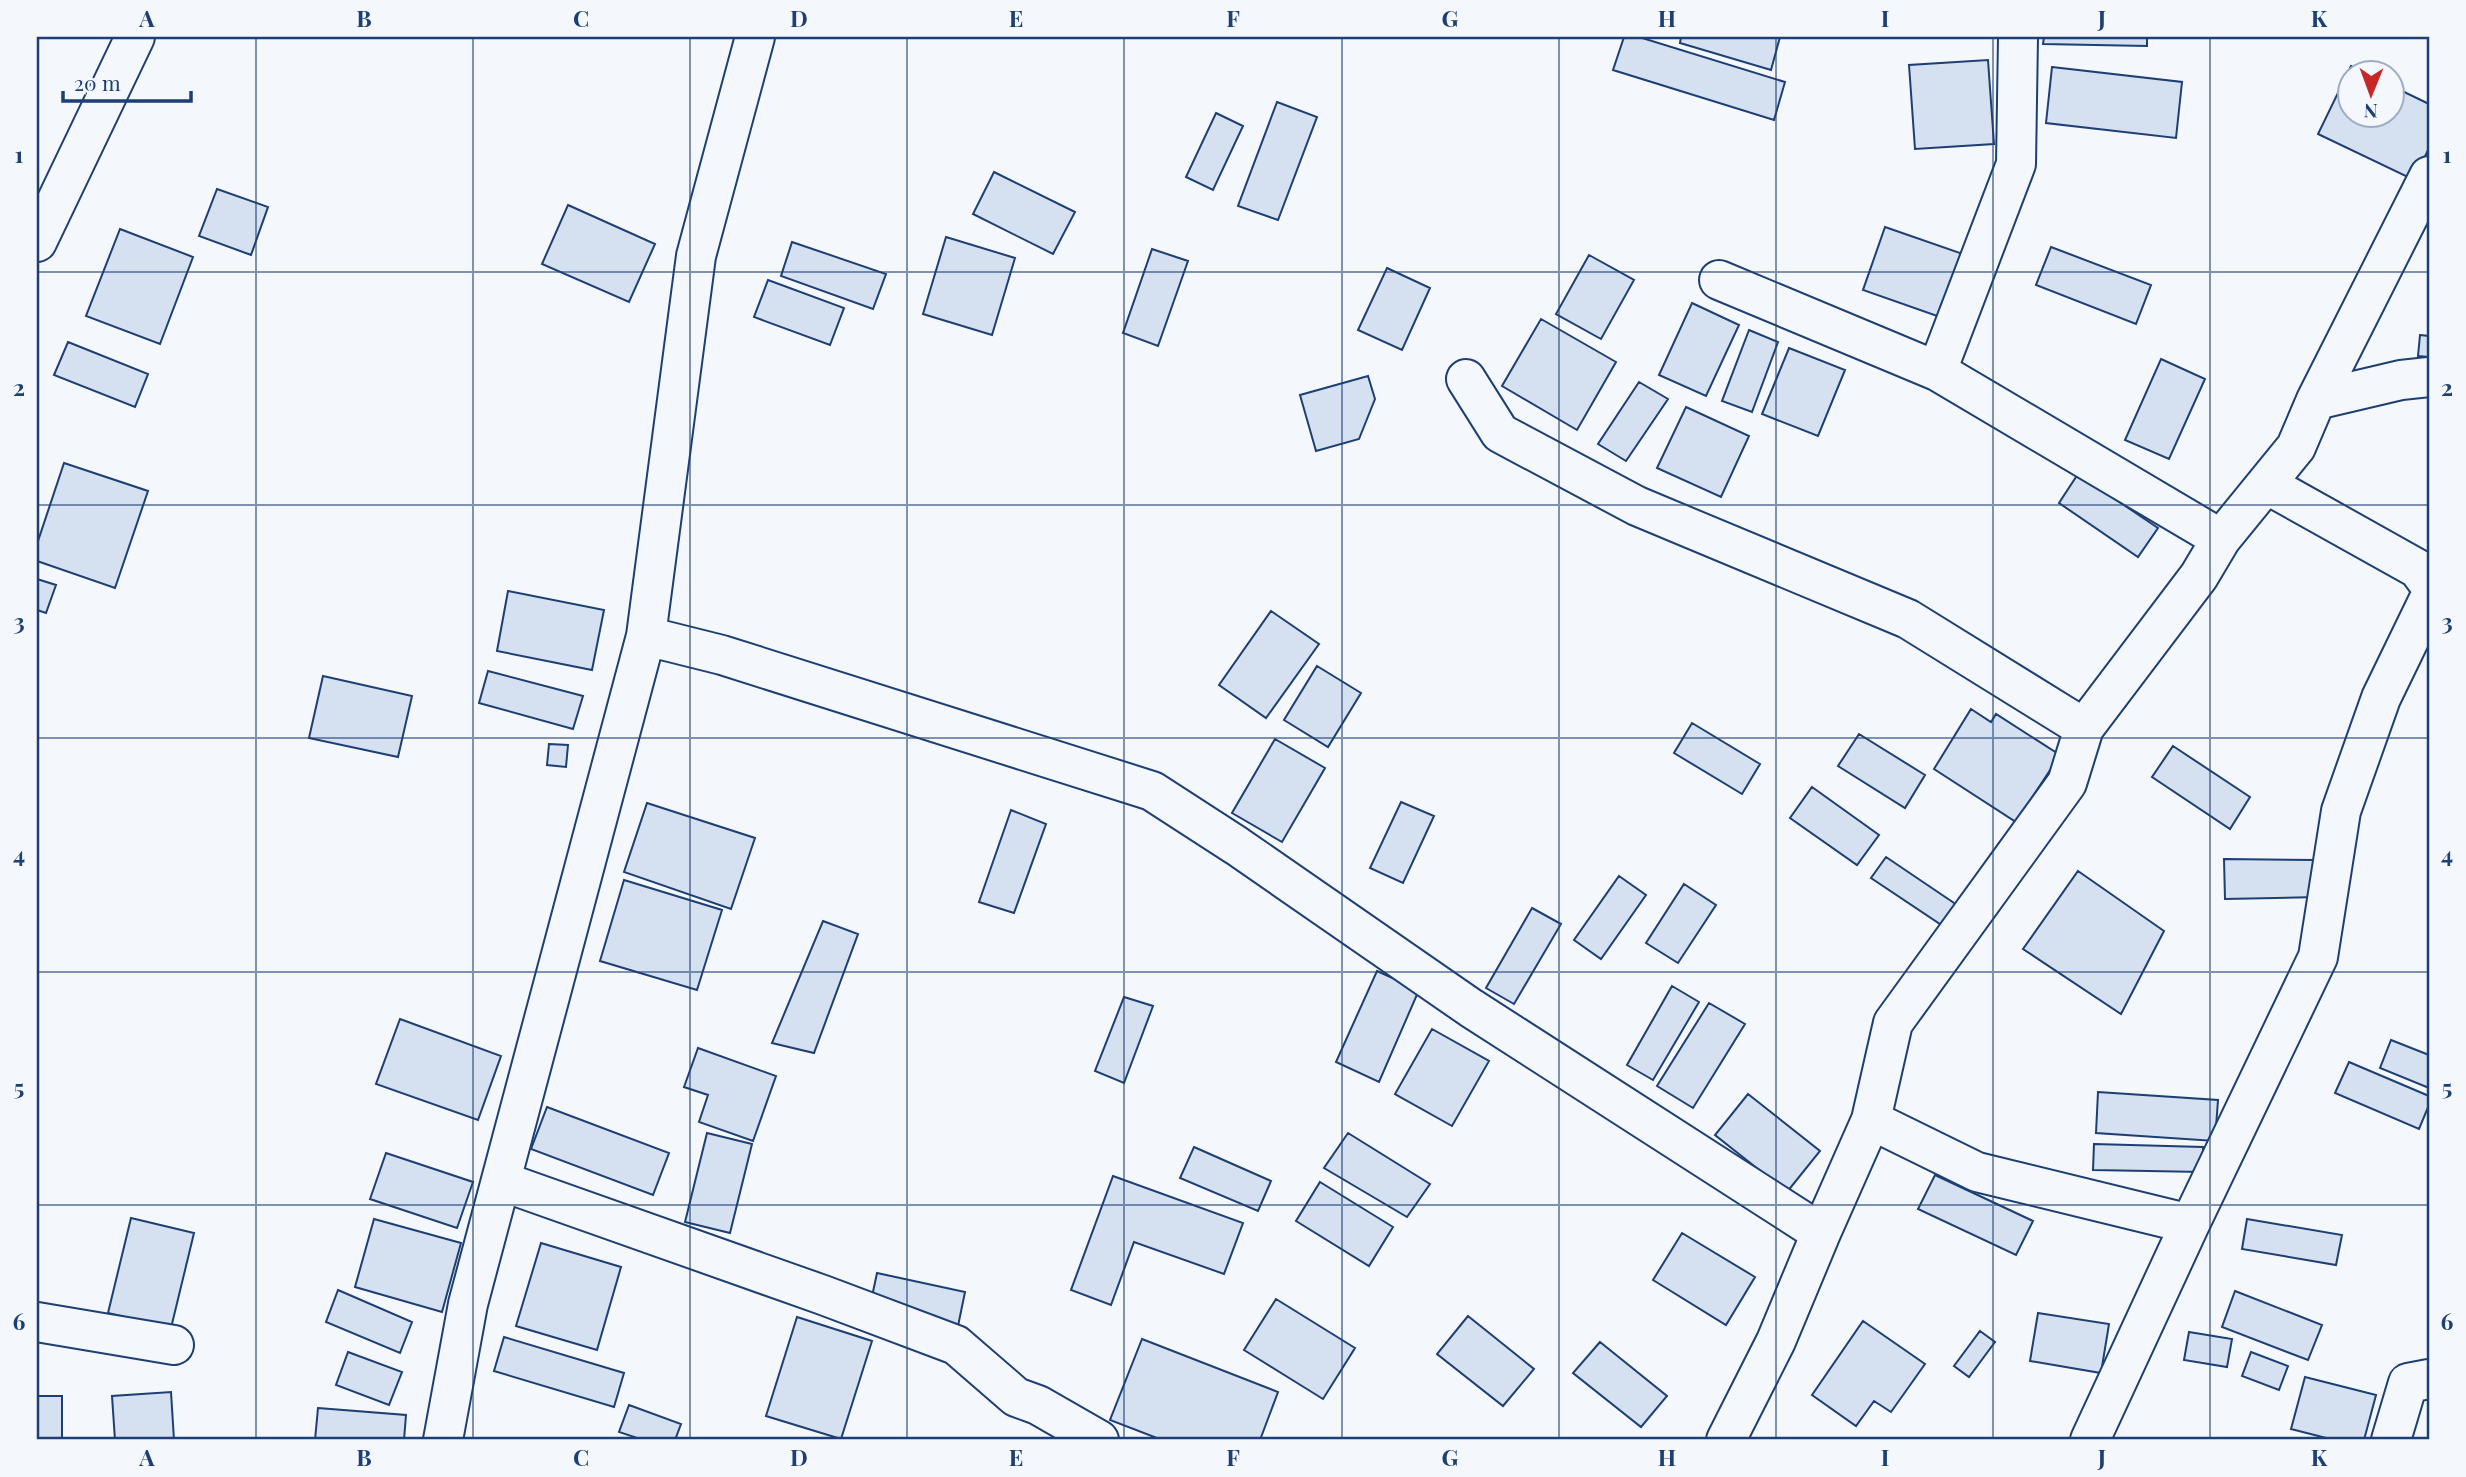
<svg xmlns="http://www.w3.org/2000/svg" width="2466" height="1477" viewBox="0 0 2466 1477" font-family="'Playfair Display',serif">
<rect width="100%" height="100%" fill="#f4f7fb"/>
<path fill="#d5e0f0" stroke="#1d3f73" stroke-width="2" d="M1624 37H1639L1785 82 1774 120 1613 70Z
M1681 37H1780L1771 70 1680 43Z
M2044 37H2147V46L2043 44Z
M1988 60 1994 144 1915 149 1909 65Z
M2351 66 2366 74H2350V116H2392V86L2429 104V148L2414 180 2318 134Z
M2052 67 2182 82 2176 138 2046 123Z
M1277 102 1317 117 1278 220 1238 206Z
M1216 113 1243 126 1213 190 1186 177Z
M994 172 1075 212 1053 254 973 214Z
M217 189 268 207 251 255 199 236Z
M568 205 655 244 629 302 542 264Z
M1885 227 1963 254 1940 317 1863 290Z
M120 229 193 257 160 344 86 316Z
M946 237 1015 258 992 335 923 314Z
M792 242 886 274 873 309 781 276Z
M2051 247 2151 285 2136 324 2036 285Z
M1152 249 1188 261 1158 346 1123 333Z
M1589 255 1634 280 1601 339 1556 314Z
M1387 268 1430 288 1402 350 1358 330Z
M768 280 844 308 830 345 754 317Z
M1692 303 1739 325 1706 396 1659 375Z
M1541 319 1616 362 1577 430 1502 386Z
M1749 330 1778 342 1752 412 1722 401Z
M2420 335 2429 336V357L2418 356Z
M68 342 148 374 135 407 54 375Z
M1789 348 1845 370 1818 436 1762 414Z
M2161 359 2205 379 2169 459 2125 440Z
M1368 376 1375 399 1359 439 1316 451 1300 395Z
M1639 382 1668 399 1626 461 1598 444Z
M1686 407 1749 436 1721 497 1657 468Z
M64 463 148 491 115 588 37 561V544Z
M2078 474 2158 528 2138 557 2059 503Z
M37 579 56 585 46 613 37 610Z
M508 591 604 610 592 670 497 651Z
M1271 611 1319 644 1266 718 1219 685Z
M1317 666 1361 693 1328 747 1284 720Z
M488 671 583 696 573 729 479 703Z
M323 676 412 696 398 757 309 738Z
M1971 709 1991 722 1996 714 2060 755 2016 822 1934 769Z
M1692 723 1760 764 1742 794 1674 753Z
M1859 734 1925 775 1905 808 1838 766Z
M1275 739 1325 768 1282 842 1232 813Z
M549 744 568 745 566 767 547 765Z
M2173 746 2250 797 2230 829 2152 777Z
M1812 787 1879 835 1857 865 1790 818Z
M1401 802 1434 816 1403 883 1370 868Z
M647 803 755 838 731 909 624 872Z
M1011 810 1046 824 1014 913 979 902Z
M1886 857 1957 905 1943 926 1871 878Z
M2224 859 2316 860 2318 897 2225 899Z
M2078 871 2164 931 2121 1014 2023 949Z
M1619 876 1646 895 1601 959 1574 940Z
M624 880 722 910 697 990 600 961Z
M1684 884 1716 905 1678 963 1646 943Z
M1532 908 1561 924 1514 1004 1486 988Z
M823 921 858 934 814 1053 772 1043Z
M1377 971 1419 990 1379 1082 1336 1062Z
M1672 986 1699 1002 1653 1080 1627 1065Z
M1124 997 1153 1006 1124 1083 1095 1071Z
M1709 1003 1745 1024 1693 1108 1657 1086Z
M400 1019 501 1056 478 1120 376 1084Z
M1432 1029 1489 1061 1452 1126 1395 1094Z
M2391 1040 2429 1055V1088L2380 1068Z
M698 1048 776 1076 753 1141 699 1122 708 1095 684 1087Z
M2349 1062 2429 1096V1105L2419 1129 2335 1093Z
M2098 1092 2218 1100 2215 1141 2096 1133Z
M1748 1094 1820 1151 1787 1192 1715 1135Z
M547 1107 669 1153 653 1195 531 1149Z
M707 1133 752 1144 730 1233 685 1222Z
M1348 1133 1430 1184 1407 1217 1324 1168Z
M2094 1144 2203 1147V1172L2093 1170Z
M1194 1147 1271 1181 1258 1211 1180 1178Z
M386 1153 473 1182 457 1228 370 1199Z
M1935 1175 2033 1221 2016 1255 1918 1209Z
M1113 1176 1243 1223 1224 1274 1134 1242 1111 1305 1071 1290Z
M1320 1182 1393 1227 1369 1266 1296 1221Z
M131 1218 194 1233 171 1328 108 1313Z
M374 1219 461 1243 442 1312 355 1287Z
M2247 1219 2342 1235 2336 1265 2242 1249Z
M1682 1233 1755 1277 1726 1325 1653 1280Z
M541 1243 621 1267 597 1350 516 1326Z
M877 1273 965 1292 958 1326 870 1306Z
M338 1290 412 1322 400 1353 326 1322Z
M2235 1291 2322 1325 2308 1360 2222 1327Z
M1276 1299 1355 1348 1323 1399 1244 1350Z
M2038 1313 2109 1324 2101 1373 2030 1361Z
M1468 1316 1534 1369 1503 1406 1437 1354Z
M797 1317 872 1341 841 1439 766 1416Z
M1863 1321 1925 1364 1891 1412 1874 1401 1856 1426 1812 1395Z
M1980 1331 1995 1342 1969 1377 1954 1366Z
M2189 1332 2232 1339 2227 1367 2184 1360Z
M504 1337 624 1373 614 1407 494 1371Z
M1142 1339 1278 1392 1260 1440H1162L1110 1420Z
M1600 1342 1667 1396 1641 1427 1573 1373Z
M348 1352 402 1372 389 1405 336 1385Z
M2251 1352 2288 1366 2279 1390 2242 1376Z
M2305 1377 2376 1395 2364 1440H2334L2291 1429Z
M171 1392 174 1440H115L112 1396Z
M37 1396H62V1440H37Z
M629 1405 681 1424 675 1440H643L619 1432Z
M318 1408 406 1415 404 1440H315Z"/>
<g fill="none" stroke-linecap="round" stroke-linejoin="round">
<defs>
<path id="street" d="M2018 37 2016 164 1937 371 2221 539
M37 242 135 37
M1719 280 1937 371
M1466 379 1500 433 1637 506 1908 619 2084 728
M2316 400 2401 380 2429 377
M2266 484 2418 569 2429 584
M646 636 722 655 1152 791 1237 846 1471 1008 1821 1233
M1871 1120 1977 1172 2190 1224 2090 1440
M501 1181 823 1295 956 1345 1016 1397 1038 1405 1099 1440
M2190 1224 2318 957 2341 811 2381 698 2429 599
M37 1322 174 1345
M443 1440 468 1304 646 636 696 256 755 37
M1726 1440 1776 1341 1821 1233 1871 1120 1893 1023 2067 783 2084 728 2199 576 2221 539 2296 447 2316 400 2429 176
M2391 1440 2408 1383 2429 1379"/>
</defs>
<use href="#street" stroke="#1d3f73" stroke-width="42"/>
<use href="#street" stroke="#f4f7fb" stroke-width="38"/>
</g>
<path fill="none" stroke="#1d3f73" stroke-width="2" stroke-opacity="0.55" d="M256 37V1440M473 37V1440M690 37V1440M907 37V1440M1124 37V1440M1342 37V1440M1559 37V1440M1776 37V1440M1993 37V1440M2210 37V1440M37 272H2429M37 505H2429M37 738H2429M37 972H2429M37 1205H2429"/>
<rect width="2466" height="1477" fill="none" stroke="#f4f7fb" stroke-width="77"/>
<g transform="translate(2371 94) rotate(181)"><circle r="33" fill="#f4f7fb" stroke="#9eadc5" stroke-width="2"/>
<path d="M0-5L12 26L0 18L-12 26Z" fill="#c62828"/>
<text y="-10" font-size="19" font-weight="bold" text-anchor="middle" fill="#1d3f73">N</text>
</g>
<path d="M63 91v10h128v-10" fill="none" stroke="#1d3f73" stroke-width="3.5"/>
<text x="74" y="91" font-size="21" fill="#1d3f73" stroke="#f4f7fb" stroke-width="5" paint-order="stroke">20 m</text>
<rect x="38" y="38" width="2390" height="1400" fill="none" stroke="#1d3f73" stroke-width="2.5"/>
<g font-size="23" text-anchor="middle" font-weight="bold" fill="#1d3f73">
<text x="147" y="27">A</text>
<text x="364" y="27">B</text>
<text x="581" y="27">C</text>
<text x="799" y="27">D</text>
<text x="1016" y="27">E</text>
<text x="1233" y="27">F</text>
<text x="1450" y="27">G</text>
<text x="1667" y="27">H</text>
<text x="1885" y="27">I</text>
<text x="2102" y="27">J</text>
<text x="2319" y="27">K</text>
<text x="19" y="163">1</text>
<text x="2447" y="163">1</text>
<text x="19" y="396">2</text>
<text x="2447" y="396">2</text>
<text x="19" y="630">3</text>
<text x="2447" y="630">3</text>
<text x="19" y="863">4</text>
<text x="2447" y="863">4</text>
<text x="19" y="1096">5</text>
<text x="2447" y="1096">5</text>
<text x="19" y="1330">6</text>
<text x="2447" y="1330">6</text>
<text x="147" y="1466">A</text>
<text x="364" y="1466">B</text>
<text x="581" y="1466">C</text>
<text x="799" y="1466">D</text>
<text x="1016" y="1466">E</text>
<text x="1233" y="1466">F</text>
<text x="1450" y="1466">G</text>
<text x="1667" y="1466">H</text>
<text x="1885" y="1466">I</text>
<text x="2102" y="1466">J</text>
<text x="2319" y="1466">K</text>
</g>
</svg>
